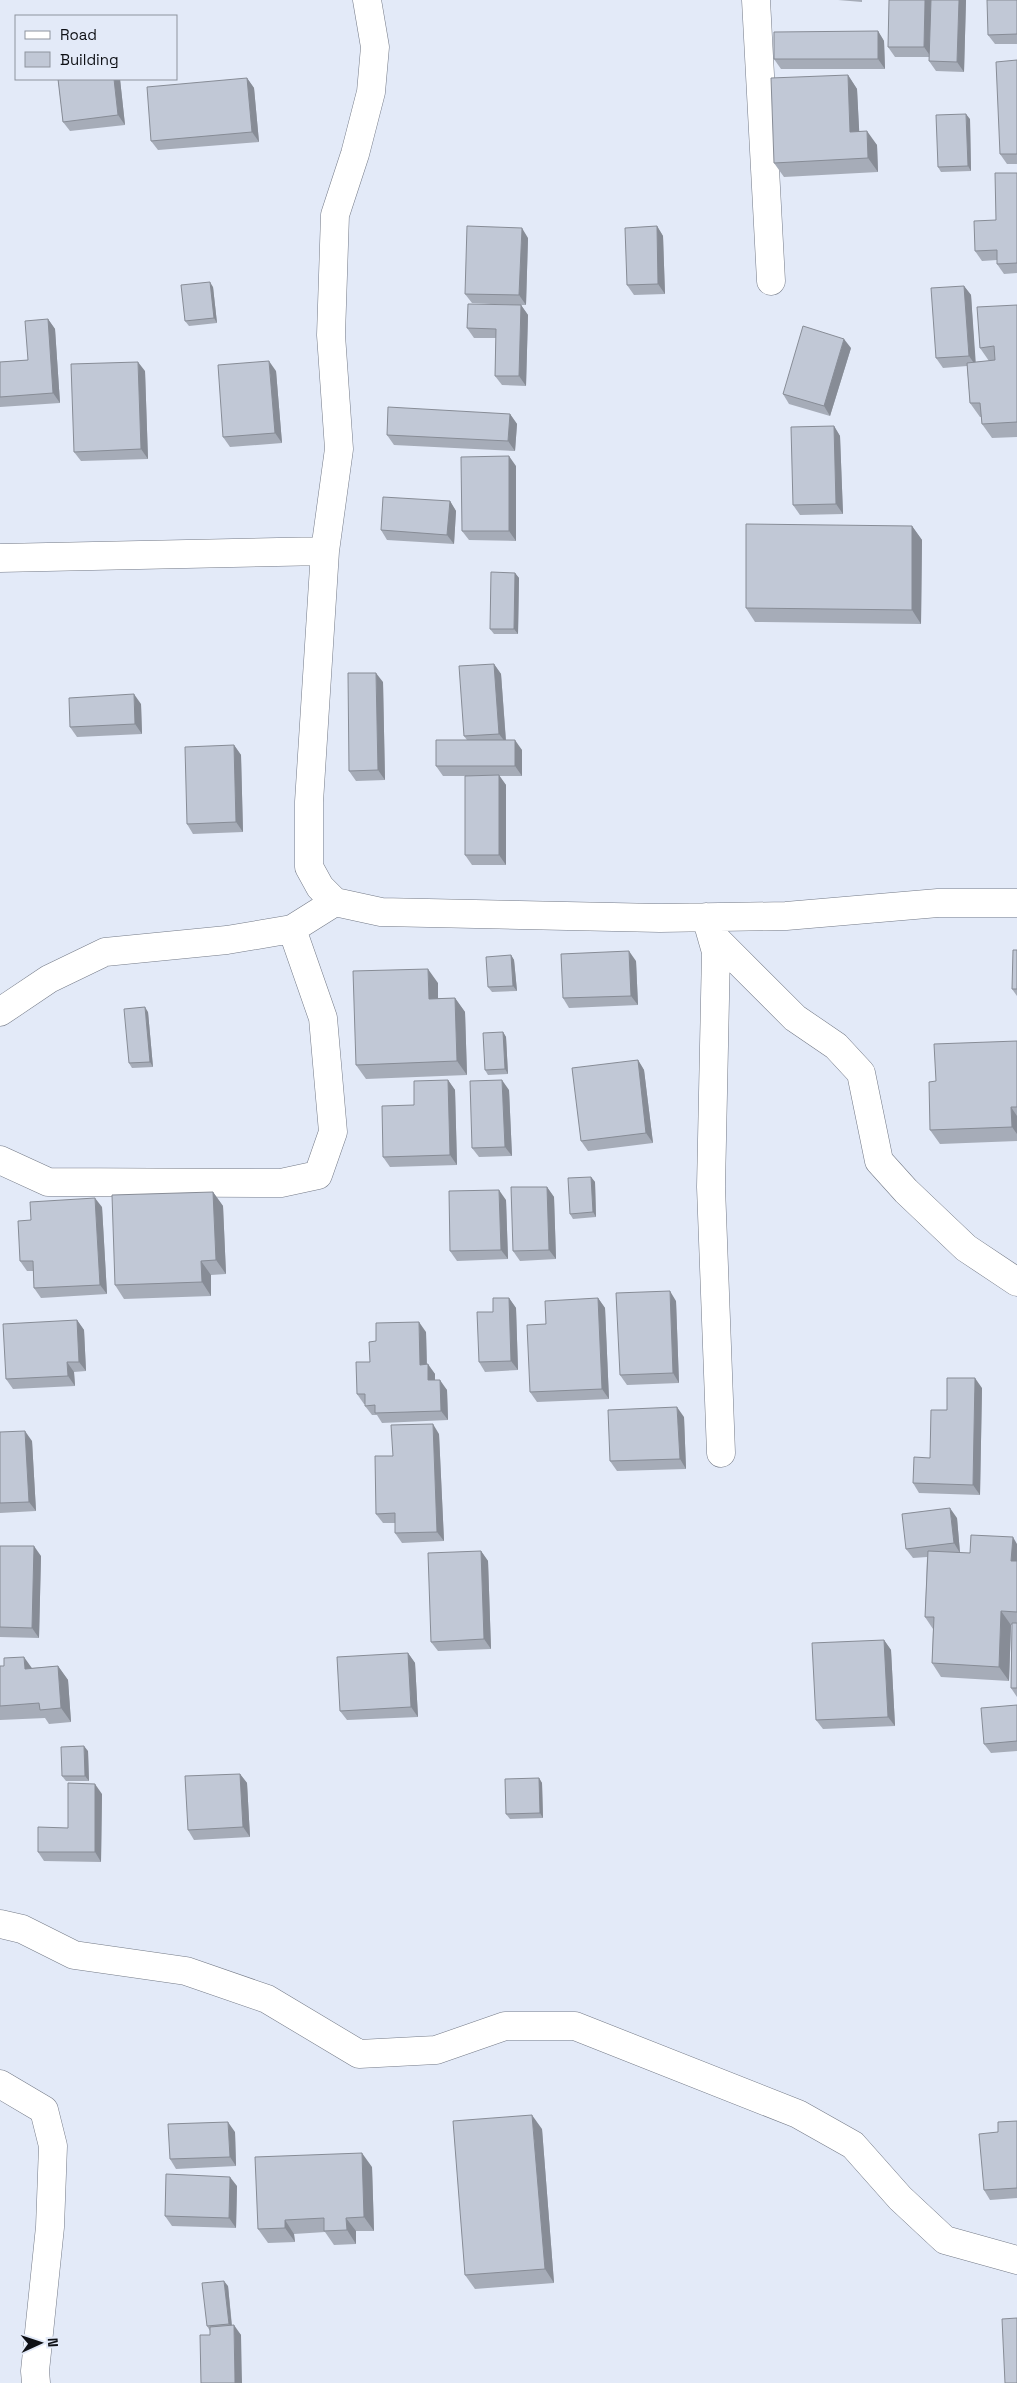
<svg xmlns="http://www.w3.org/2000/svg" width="1017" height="2383" viewBox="0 0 1017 2383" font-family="'Space Grotesk',sans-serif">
<rect width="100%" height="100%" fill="#e3eaf8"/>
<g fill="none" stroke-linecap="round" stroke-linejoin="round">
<defs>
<path id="minor" d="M367 0 375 47 371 92 355 154 335 215 331 335 339 449 325 551 309 802V867L320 887 335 902 381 912 660 918 786 916 938 903H1017
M756 0 771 281
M0 558 325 551
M706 917 716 952 711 1187 721 1453
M711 934 795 1018 836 1046 861 1073 879 1161 906 1191 966 1248 1017 1282
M0 1012 49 979 105 952 227 940 292 929 335 902
M0 1160 48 1182 281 1183 318 1175 333 1132 323 1018 292 929
M0 1924 22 1929 74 1955 186 1971 267 1999 359 2054 436 2050 505 2026H575L798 2114 853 2145 900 2198 945 2240 1017 2260
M0 2084 44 2110 53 2146 50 2227 35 2371 36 2383"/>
</defs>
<use href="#minor" stroke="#747a87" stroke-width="29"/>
<use href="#minor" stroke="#fff" stroke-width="28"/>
</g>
<path fill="#a6acb8" d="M838 0H862V2Z
M966 0 964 72 936 71 929 61V57H895L888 47Z
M1017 0V44H995L988 35Z
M878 31 884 41 885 69H781L774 59Z
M1017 60V164H1007L1000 154Z
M848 75 857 89 859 131 877 145 878 172 784 177 774 163Z
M247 78 254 88 259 142 158 150 151 141Z
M58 79H120L125 125 70 131 63 122Z
M970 119 971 171 941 172 938 167Z
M1017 173V273L1004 274 997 264V260L982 261 975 251 996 220Z
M657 226 663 236 665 294 634 295 627 285Z
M528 238 526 305H521L528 315 526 386 502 385 495 376 496 338H474L467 328 511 305 472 303 465 294Z
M964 286 971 295 975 362 989 361 980 348 1017 305V437L992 438 982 424 981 417H980L970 403 967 366 943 368 936 358Z
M213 287 217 323 189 326 185 321Z
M48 319 55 329 60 403 0 407V362L28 360Z
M851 348 830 416 789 404 783 394Z
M145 371 148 459 81 461 74 452Z
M276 371 282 443 230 447 223 437Z
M510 414 517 424 515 451 394 445 387 435Z
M834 426 840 436 843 514 800 515 793 505Z
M516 466V541L469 540 462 531Z
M450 501 456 511 454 544 387 540 381 530Z
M912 526 922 540 921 624 755 622 746 608Z
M515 573 519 578 518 634H494L490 629Z
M494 664 501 674 506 740 522 750V776H499L506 785V865H472L465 855 472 776H443L436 766 467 740 464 736Z
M383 682 385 780 356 781 349 771Z
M141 704 142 734 77 737 70 727Z
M234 745 241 755 243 832 193 834 187 824Z
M1017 950V996L1012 989Z
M511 955 514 960 517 991 492 992 488 987Z
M636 961 638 1005 569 1008 563 998Z
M438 983V998H455L465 1012 467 1075 366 1079 356 1065Z
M148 1012 153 1067 132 1068 129 1063Z
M503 1032 506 1037 508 1074 488 1075 485 1070Z
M1017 1041V1141L940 1144 930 1130Z
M638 1060 644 1070 653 1143 588 1151 581 1141Z
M448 1080 455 1090 457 1165 390 1167 383 1157 414 1105Z
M509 1090 512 1156 479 1157 472 1148Z
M591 1177 595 1182 596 1217 573 1219 570 1214Z
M547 1187 554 1197 556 1259 520 1261 513 1251Z
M213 1192 223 1206 226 1274 211 1275V1296L124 1299 115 1285Z
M506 1200 508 1259 457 1261 450 1251Z
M102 1207 107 1294 41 1298 34 1288 33 1271H27L20 1261 31 1220Z
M509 1298 516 1308 518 1370 485 1372 479 1362 493 1312Z
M598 1298 605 1308 609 1399 537 1402 530 1392 546 1324Z
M676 1301 679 1383 627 1385 620 1375Z
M77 1320 84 1330 86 1371 74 1372 75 1386 13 1389 6 1379Z
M426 1332 427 1364 435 1374V1380L447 1390 448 1420 382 1423 377 1415H372L365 1406V1404H364L357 1394 370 1362 376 1341Z
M982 1388 980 1495 919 1493 913 1483 930 1458 947 1410Z
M684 1417 686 1469 617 1471 610 1461Z
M0 1432 32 1441 36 1511 0 1513Z
M439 1434 444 1541 402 1543 395 1533V1523H383L376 1514 393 1456Z
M957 1518 960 1553H970L1017 1544V1697L1011 1688 1012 1625H1011L1009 1681 941 1677 932 1663 933 1629 925 1617 927 1557 913 1558 906 1549Z
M0 1546 41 1556 39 1638 0 1637Z
M481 1551 488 1561 491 1649 438 1651 431 1642Z
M884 1640 891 1650 895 1726 823 1729 816 1720Z
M408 1653 415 1663 418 1717 347 1720 340 1711Z
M0 1666 32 1668 58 1666 68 1680 71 1722 49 1724 45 1718 0 1720Z
M1017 1705V1751L991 1753 984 1744Z
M88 1751 89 1781H66L62 1776Z
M240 1774 247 1783 250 1837 194 1840 188 1830Z
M539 1778 542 1783 543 1818 510 1819 506 1814Z
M102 1794 101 1862 44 1861 38 1852 68 1828Z
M1017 2121V2198L990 2200 984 2190 998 2132Z
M542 2129 554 2283 475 2289 465 2275Z
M235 2132 236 2166 176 2169 170 2159Z
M372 2167 374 2231H356V2244L334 2245 325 2232 294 2234 295 2242 268 2243 258 2229Z
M237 2186 236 2228 172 2226 165 2216Z
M228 2286 232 2325 241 2335H210V2331L207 2326Z"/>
<path fill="#878c96" d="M925 0H932L931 57 924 47Z
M959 0H966L964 72 957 62Z
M878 31 884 41 885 69 878 59Z
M848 75 857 89 860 146 850 132Z
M247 78 254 88 259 142 252 132Z
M114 79H120L125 125 118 115Z
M966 114 970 119 971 171 968 166Z
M867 131 877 145 878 172 868 158Z
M657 226 663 236 665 294 658 284Z
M522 228 528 238 526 305 519 295Z
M210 282 213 287 217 323 214 318Z
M964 286 971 295 976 366 969 356Z
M521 305 528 315 526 386 519 376Z
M48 319 55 329 60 403 53 393Z
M844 339 851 348 830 416 824 406Z
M269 361 276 371 282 443 275 433Z
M138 362 145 371 148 459 141 449Z
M510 414 517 424 515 451 508 441Z
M834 426 840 436 843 514 836 504Z
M509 456 516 466V541L509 531Z
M450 501 456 511 454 544 447 535Z
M912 526 922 540 921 624 912 610Z
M515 573 519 578 518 634 514 629Z
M494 664 501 674 506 743 499 734Z
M376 673 383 682 385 780 378 770Z
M134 694 141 704 142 734 135 724Z
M515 740 522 750V776L515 766Z
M234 745 241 755 243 832 236 822Z
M499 775 506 785V865L499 855Z
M629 951 636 961 638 1005 631 996Z
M511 955 514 960 517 991 513 986Z
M428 969 438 983V1013L429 999Z
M455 998 465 1012 467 1075 457 1061Z
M145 1007 148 1012 153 1067 150 1062Z
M503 1032 506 1037 508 1074 505 1069Z
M638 1060 644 1070 653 1143 646 1133Z
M448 1080 455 1090 457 1165 450 1155Z
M502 1080 509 1090 512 1156 505 1147Z
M1011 1107 1017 1116V1134L1012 1127Z
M591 1177 595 1182 596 1217 593 1212Z
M547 1187 554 1197 556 1259 549 1250Z
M499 1190 506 1200 508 1259 501 1250Z
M213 1192 223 1206 226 1274 216 1260Z
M95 1198 102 1207 107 1294 100 1285Z
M201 1261 211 1275V1296L202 1282Z
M670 1291 676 1301 679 1383 673 1373Z
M509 1298 516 1308 518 1370 511 1361Z
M598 1298 605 1308 609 1399 602 1389Z
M77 1320 84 1330 86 1371 79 1362Z
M419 1322 426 1332 427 1375 420 1365Z
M67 1362 74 1372 75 1386 68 1376Z
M428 1364 435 1374V1390L428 1380Z
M975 1378 982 1388 980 1495 973 1485Z
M440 1380 447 1390 448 1420 441 1411Z
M677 1407 684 1417 686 1469 680 1459Z
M433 1424 439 1434 444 1541 437 1532Z
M25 1431 32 1441 36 1511 29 1502Z
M950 1508 957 1518 960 1553 954 1543Z
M1013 1537 1017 1544V1569L1011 1561Z
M34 1546 41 1556 39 1638 32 1628Z
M481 1551 488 1561 491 1649 484 1639Z
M1001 1611 1011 1625 1009 1681 999 1667Z
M884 1640 891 1650 895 1726 888 1717Z
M408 1653 415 1663 418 1717 411 1707Z
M24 1657 34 1671 25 1669Z
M58 1666 68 1680 71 1722 61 1708Z
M84 1746 88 1751 89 1781 85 1776Z
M240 1774 247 1783 250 1837 243 1827Z
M539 1778 542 1783 543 1818 540 1813Z
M95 1784 102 1794 101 1862 95 1852Z
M532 2115 542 2129 554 2283 545 2269Z
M228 2122 235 2132 236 2166 230 2157Z
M362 2153 372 2167 374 2231 364 2217Z
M230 2177 237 2186 236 2228 229 2218Z
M346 2218 356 2231V2244L347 2230Z
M285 2220 294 2234 295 2242 285 2228Z
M224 2281 228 2286 232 2329 229 2324Z
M234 2325 241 2335 242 2383H235Z"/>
<path fill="#c1c8d6" stroke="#878c96" d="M889 0H925L924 47H888Z
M931 0H959L957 62 929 61Z
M987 0H1017V34L988 35Z
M878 31V59H774V32Z
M1017 60V154H1000L996 62Z
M848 75 850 132 867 131 868 158 774 163 771 78Z
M247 78 252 132 151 141 147 87Z
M58 79H114L118 115 63 122Z
M966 114 968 166 938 167 936 115Z
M995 173H1017V263L997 264V250L975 251 974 221 996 220Z
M467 226 522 228 519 295 465 294Z
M657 226 658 284 627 285 625 228Z
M210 282 214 318 185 321 181 285Z
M964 286 969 356 936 358 931 288Z
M468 304 521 305 519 376H495L496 329 467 328Z
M1017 305V422L982 424 980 403H970L967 363 995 360 994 346 980 348 977 307Z
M48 319 53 393 0 397V362L28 360 25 321Z
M803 326 844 339 824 406 783 394Z
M269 361 275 433 223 437 218 365Z
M138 362 141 449 74 452 71 364Z
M388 407 510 414 508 441 387 435Z
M834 426 836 504 793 505 791 427Z
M509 456V531H462L461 457Z
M383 497 450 501 447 535 381 530Z
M746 524 912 526V610L746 608Z
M491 572 515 573 514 629H490Z
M494 664 499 734 464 736 459 666Z
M348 673H376L378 770 349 771Z
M134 694 135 724 70 727 69 698Z
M436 740H515V766H436Z
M234 745 236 822 187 824 185 747Z
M499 775V855H465V776Z
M1013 950H1017V989H1012Z
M629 951 631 996 563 998 561 954Z
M511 955 513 986 488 987 486 957Z
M428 969 429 999 455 998 457 1061 356 1065 353 971Z
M145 1007 150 1062 129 1063 124 1009Z
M503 1032 505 1069 485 1070 483 1033Z
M1017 1041V1107H1011L1012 1127 930 1130 929 1082 936 1081 934 1044Z
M638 1060 646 1133 581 1141 572 1068Z
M448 1080 450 1155 383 1157 382 1106 414 1105V1081Z
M502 1080 505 1147 472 1148 470 1081Z
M591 1177 593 1212 570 1214 568 1178Z
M511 1187H547L549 1250 513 1251Z
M499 1190 501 1250 450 1251 449 1191Z
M213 1192 216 1260 201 1261 202 1282 115 1285 112 1195Z
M95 1198 100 1285 34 1288 33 1261H20L18 1221 31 1220 30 1202Z
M670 1291 673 1373 620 1375 616 1293Z
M493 1298H509L511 1361 479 1362 477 1312H493Z
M598 1298 602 1389 530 1392 527 1325 546 1324 545 1301Z
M77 1320 79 1362H67L68 1376 6 1379 3 1324Z
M419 1322 420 1365 428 1364V1380H440L441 1411 375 1413V1405L365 1406V1394H357L356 1362H370L369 1342 376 1341V1323Z
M947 1378H975L973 1485 913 1483 914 1457 930 1458 931 1410H947Z
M677 1407 680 1459 610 1461 608 1410Z
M433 1424 437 1532 395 1533V1513L376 1514 375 1456H393L391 1425Z
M25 1431 29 1502 0 1503V1432Z
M950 1508 954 1543 906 1549 902 1514Z
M971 1535 1013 1537 1011 1561H1017V1612L1001 1611 999 1667 932 1663 934 1617H925L928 1551 970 1553Z
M0 1546H34L32 1628 0 1627Z
M481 1551 484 1639 431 1642 428 1553Z
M1012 1623H1017V1688H1011Z
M884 1640 888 1717 816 1720 812 1643Z
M408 1653 411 1707 340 1711 337 1657Z
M24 1657 25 1669 58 1666 61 1708 40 1710 39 1703 0 1706V1666H4V1658Z
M1017 1705V1741L984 1744 981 1708Z
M84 1746 85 1776H62L61 1747Z
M240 1774 243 1827 188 1830 185 1776Z
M539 1778 540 1813 506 1814 505 1779Z
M68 1783 95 1784V1852H38V1827L68 1828Z
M532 2115 545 2269 465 2275 453 2121Z
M1017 2121V2188L984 2190 979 2134 998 2132V2122Z
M228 2122 230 2157 170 2159 168 2124Z
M362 2153 364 2217 346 2218 347 2230 324 2231V2218L285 2220V2228L258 2229 255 2157Z
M166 2174 230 2177 229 2218 165 2216Z
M224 2281 229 2324 207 2326 202 2283Z
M1017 2318V2383H1005L1002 2319Z
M234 2325 235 2383H201L200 2335H210V2327Z"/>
<rect x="15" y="15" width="162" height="65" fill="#e3eaf8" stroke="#8e939d"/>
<rect x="25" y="31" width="25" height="8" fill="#ffffff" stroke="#8e939d"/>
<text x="60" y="40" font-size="15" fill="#0e1015">Road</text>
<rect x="25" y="52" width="25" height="15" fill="#c1c8d6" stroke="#8e939d"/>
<text x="60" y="65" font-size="15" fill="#0e1015">Building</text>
<g transform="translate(40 2343) rotate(87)" stroke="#e3eaf8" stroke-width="4" paint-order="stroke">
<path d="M0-4L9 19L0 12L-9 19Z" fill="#0e1015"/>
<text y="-8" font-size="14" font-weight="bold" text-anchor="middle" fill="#0e1015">N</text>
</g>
</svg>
